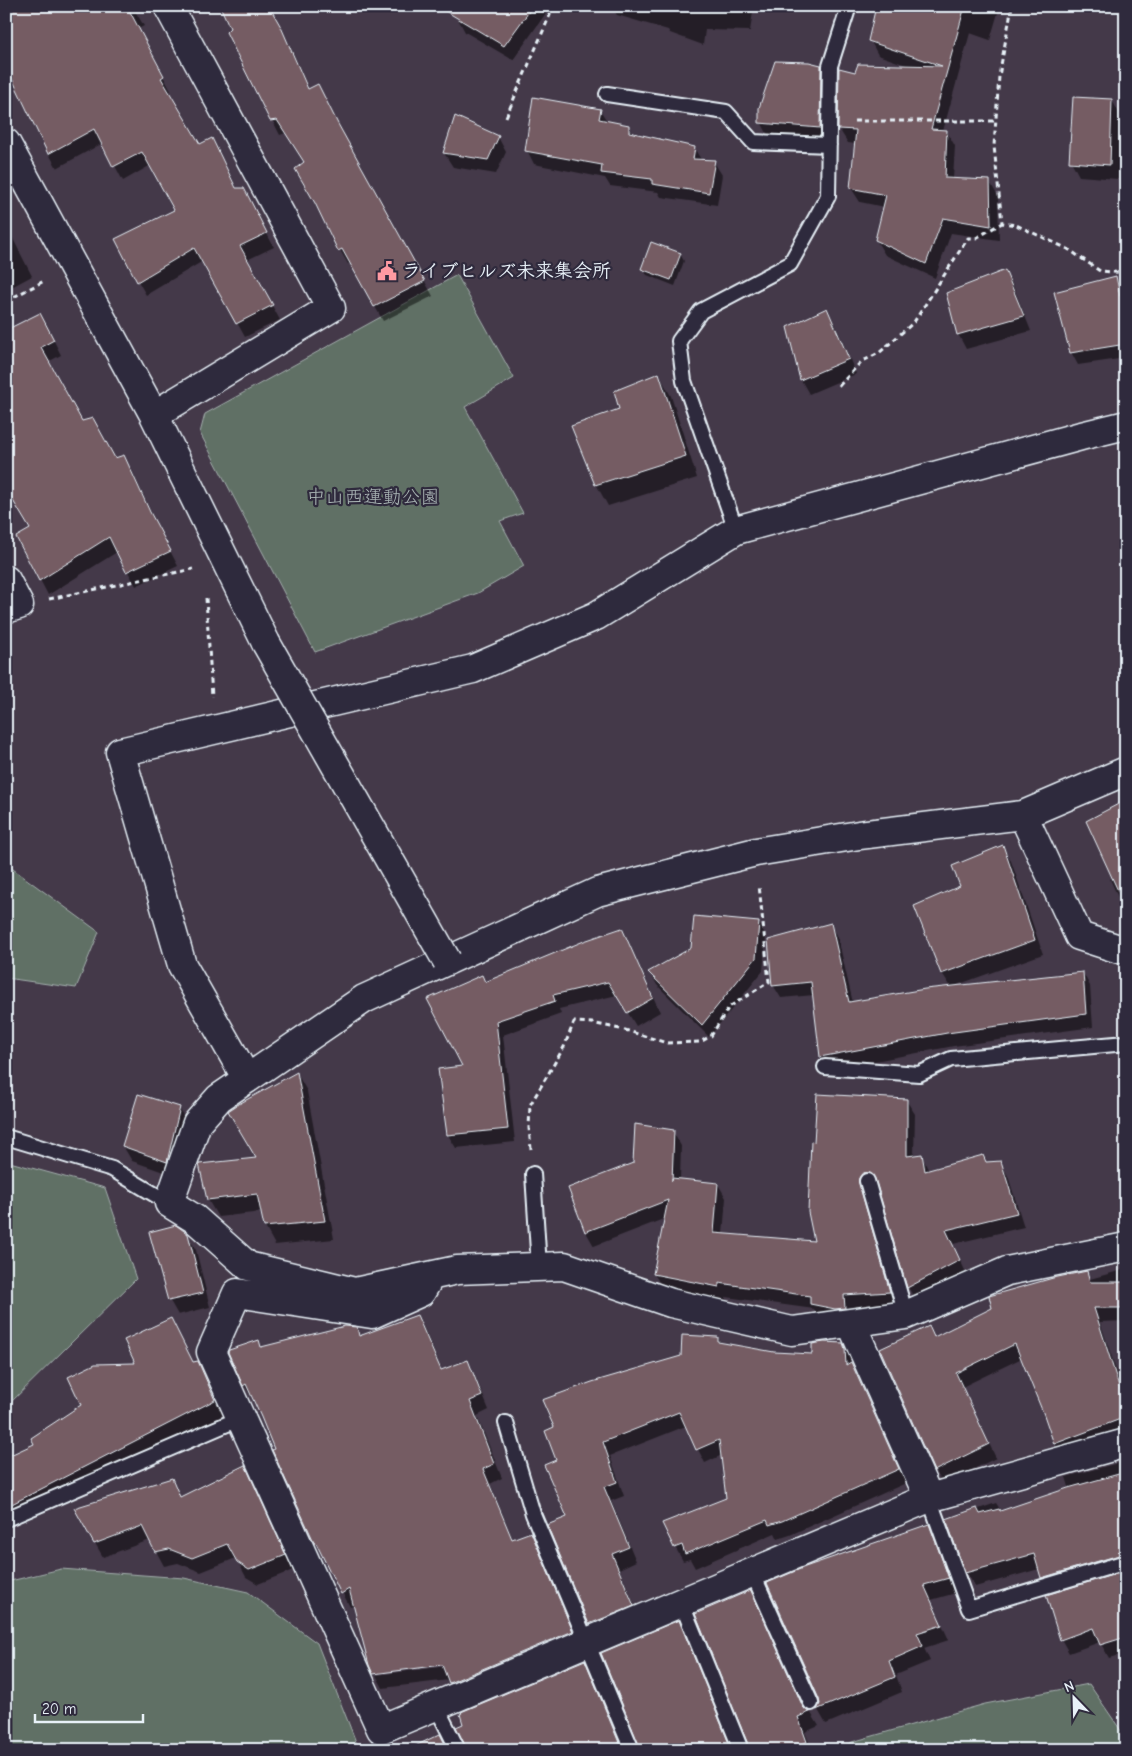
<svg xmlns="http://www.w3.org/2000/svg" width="1132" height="1756" viewBox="0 0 1132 1756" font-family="'Comic Neue','Klee One',sans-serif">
<rect width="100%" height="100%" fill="#443949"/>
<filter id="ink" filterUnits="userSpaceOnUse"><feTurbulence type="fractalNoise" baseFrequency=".02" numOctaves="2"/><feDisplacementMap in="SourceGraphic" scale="10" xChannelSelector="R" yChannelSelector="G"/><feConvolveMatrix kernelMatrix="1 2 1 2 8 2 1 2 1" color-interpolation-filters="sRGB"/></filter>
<g filter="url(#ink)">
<path fill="#606f65" stroke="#a4b0ae" d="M457 275 514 378 465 407 523 513 500 521 524 566 478 593 315 652 200 433 205 414Z
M6 864 99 932 76 988 6 978Z
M6 1161 105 1188 136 1279 6 1407Z
M61 1569 184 1578 248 1592 317 1643 356 1742 361 1750H6V1582Z
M1089 1684 1126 1738V1750H838L852 1742 985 1704Z"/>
<path fill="#0007" d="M6 6H132L144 26 138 29 171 91 168 92 200 146 212 140 237 189 251 204 274 247 247 260 280 320 245 337 203 261 146 295 138 281 175 211 151 165 123 181 103 143 57 168 49 154 6 61Z
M269 6 290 46 309 90 345 140 433 296 383 321 351 263 348 264 340 250 305 162 286 133 280 135 227 32Z
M465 6H551L513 60 465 32 457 17Z
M611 6H754L750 31 705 30 703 45 670 33 668 30 617 15Z
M878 6H1000L990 40 970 33 943 131 947 132 955 146 953 179 989 181 998 196 999 240 951 233 935 278 885 255 876 240 884 207 860 202 851 188 856 144 848 143 839 129 856 73 909 66 878 55 870 40Z
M821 66 829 80 828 142 769 137 761 122Z
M1112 100 1120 115 1118 179 1079 176 1071 161Z
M600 110 607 121 628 126 633 134 694 148 702 161 714 162 722 175 717 205 661 197 658 192 610 186 605 178 534 164 527 150Z
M498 137 506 152 496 174 453 167 444 153Z
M6 225 32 276 6 290Z
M680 254 684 261 675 286 647 275 643 269Z
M1005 271 1013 286 1031 331 966 349 958 334Z
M1115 277 1123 290 1124 296H1126V358L1078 365 1071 352Z
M827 310 835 324 856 374 809 394 801 380 789 327Z
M48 329 61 355 48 362 81 423 115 460 124 457 132 471 158 528 178 566 136 586 117 552 48 595 18 538 31 529 6 332Z
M659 375 671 396 697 478 608 506 596 484 620 410Z
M1126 802V915L1110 879 1113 878Z
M1002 846 1011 861 1043 954 954 986 1083 973 1090 986 1093 1027 954 1046 828 1070 821 1057 814 995 781 998 773 985 830 925 838 938 853 1003 951 987 942 973 961 887Z
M759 923 766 936 763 971 709 1037 657 985 650 972Z
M621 929 629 943 660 1012 636 1026 617 995 559 1009 561 1014 503 1035 515 1142 456 1148 448 1135 485 983Z
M1119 1056H1126V1086Z
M297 1074 307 1091 334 1239 275 1245 265 1227 262 1212 218 1217 208 1200 257 1159Z
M906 1100 915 1114 914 1156 921 1155 929 1171 1000 1162 1008 1176 1024 1227 953 1244 967 1275 916 1301 908 1287 879 1186 869 1188 897 1305 819 1318 814 1309 726 1297V1300L663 1288 654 1274 666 1218 594 1246 586 1232 570 1189 634 1164 673 1132 681 1146 680 1180 718 1184 726 1198 723 1234 815 1242V1143Z
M179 1108 187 1123 175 1176 132 1161 123 1146Z
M151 1233 187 1235 196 1250 210 1307 178 1315 170 1301Z
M1126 1269V1321L1100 1322 1126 1400V1434L1064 1460 1056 1446 1046 1414 1022 1358 962 1387 996 1458 943 1484 935 1470V1338L1086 1272 1090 1279Z
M417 1316 425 1331 442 1371 467 1362 475 1376 489 1410 477 1416 502 1478 490 1484 513 1540 530 1533 539 1547 580 1646 458 1697 449 1680 383 1688 376 1675 448 1666V1663L375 1673V1675L371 1665 355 1605 350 1607 316 1543 254 1398 253 1399 244 1385 258 1341 262 1348 356 1329 360 1336Z
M171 1319 194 1364 197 1362 206 1377 223 1415 6 1525V1458L36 1445 137 1364Z
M718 1338 721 1344 774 1354 813 1355 842 1344 850 1359 906 1483 790 1535 778 1539 775 1533 695 1568 690 1559 683 1561 675 1547 727 1499 722 1455 705 1463 686 1426 610 1456 624 1496 611 1501 636 1561 619 1569 641 1620 598 1638 590 1624 549 1526 569 1518 557 1461 682 1357Z
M1122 1462 1126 1468V1569L1050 1592 1042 1578 1039 1569 975 1587 967 1573 947 1520 996 1503 1002 1512 1070 1490 1066 1477Z
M244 1466 252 1480 293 1570 258 1584 246 1577 236 1558 201 1572 178 1563 164 1566 150 1540 103 1557 95 1543 171 1479 181 1498Z
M929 1526 937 1540 956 1593 931 1600 949 1640 924 1648 930 1661 896 1675 902 1692 826 1724 818 1710Z
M1126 1573V1653L1109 1658 1100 1642 1069 1653 1061 1639Z
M750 1592 758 1606 806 1712 811 1713 819 1726 805 1732 812 1750H747L749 1747Z
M678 1622 687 1636 733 1750H642Z
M584 1662 593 1676 623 1750H468Z"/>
<path fill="#745c64" stroke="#e8f1f8" d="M6 6H127L164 76 161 78 200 144 212 138 236 188H244L267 233 240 246 273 305 236 324 194 248 137 282 115 239 174 210 142 152 113 167 94 129 48 154 6 66Z
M220 6H269L281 27 308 89 318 84 338 124 425 281 374 307 342 249 338 251 315 203 295 169 304 162 277 120 270 121 226 32 230 28Z
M437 6H533L504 46Z
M876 6H965L931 129 947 130 945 178 990 180 991 226 943 218 926 264 875 240 886 195 850 188 856 130 838 129 839 68 855 72 858 64 942 66 868 41Z
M775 61 809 62 821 65 820 128 759 123V108Z
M533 97 601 109 599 119 629 125V132L695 147 693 159 715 160 709 193 652 184V179L601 173 602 165 525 151Z
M1073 97 1112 99 1110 165 1069 162Z
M455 116 499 136 488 160 443 153Z
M651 242 681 253 671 280 641 269Z
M1005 270 1024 316 957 335 946 293Z
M1116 276 1120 296 1126 295V344L1070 353 1054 292Z
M827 308 849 359 800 380 787 327Z
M40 313 54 340 41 347 82 421 93 418 115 458 124 455 150 512 171 551 126 572 109 537 39 581 16 537 30 529 6 489V330Z
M659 373 686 456 595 485 571 426 619 409 614 391Z
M1126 800V908L1086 821Z
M1003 845 1035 940 941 974 914 906 960 886 952 866Z
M694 916 759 922 756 958 702 1025 648 972 691 948Z
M831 923 849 1002 925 989 1083 972 1086 1014 947 1033 820 1057 811 982 772 986 768 940Z
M622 928 653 998 627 1013 608 982 553 995 555 1001 496 1021 508 1129 447 1135 438 1069 462 1066 427 999 482 975 485 982 584 941Z
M297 1072 325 1221 264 1227 257 1194 207 1200 199 1164 256 1158 228 1111 237 1105Z
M138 1094 180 1107 167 1162 122 1146Z
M817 1094 907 1099V1156L922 1154 925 1171 983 1155 986 1162 1001 1161 1017 1213 946 1230 960 1260 907 1288 875 1179 870 1173H864L859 1178V1183L890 1292 844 1295 845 1308 835 1309 810 1304V1296L719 1283V1287L653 1274 668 1200 585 1232 568 1188 633 1163 635 1124 674 1130 672 1181V1178L718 1183 714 1233 814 1241 808 1212 811 1141 814 1142Z
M176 1225 188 1234 203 1293 168 1301 149 1232Z
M1087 1271 1090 1282H1126V1308H1094L1126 1408V1417L1054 1444 1044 1415 1015 1344 956 1373 989 1444 934 1471 880 1349 929 1326 934 1337 992 1308 989 1296 1053 1278Z
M417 1315 441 1370 468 1360 482 1396 470 1401 494 1464 483 1469 512 1539 531 1532 573 1631 449 1683 442 1665 373 1674 369 1665 349 1589 341 1594 316 1543 315 1544 272 1450 274 1449 261 1417 246 1384 243 1386 228 1352 229 1350 259 1340 261 1347 345 1326 357 1327 359 1336Z
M171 1318 193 1362 198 1361 215 1400 6 1507V1457L34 1444 31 1438 81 1405 68 1377 95 1364 135 1363 124 1340Z
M682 1335 718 1337V1342L774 1352 812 1354V1344L824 1342 843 1343 845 1349 846 1365 851 1362 899 1469 782 1521 769 1525 767 1520 685 1554 682 1545 674 1548 662 1523 726 1498 719 1440 696 1450 679 1412 603 1442 617 1482 604 1487 629 1547 612 1554 634 1606 589 1624 547 1525 567 1517 544 1465 556 1460 545 1431 554 1427 542 1400 592 1382 681 1356Z
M245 1465 286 1555 249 1570 237 1562 227 1544 192 1558 169 1549 155 1552 142 1526 94 1544 74 1508 172 1478 180 1497Z
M1126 1472V1553L1041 1578 1034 1554 965 1573 946 1519 977 1508 980 1514 999 1509 1000 1511 1068 1488Z
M929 1524 949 1578 924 1585 942 1625 917 1633 923 1646 889 1661 895 1677 816 1710 820 1704 819 1699 767 1583 805 1567Z
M1126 1571V1637L1100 1645 1093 1628 1060 1640 1046 1595Z
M751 1590 803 1707 806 1710 812 1711 798 1717 807 1742 783 1750H746L747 1742 695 1614Z
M679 1620 731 1748 732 1750H641L601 1653Z
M585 1660 622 1750H467L456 1727 463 1724 460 1714 462 1713 461 1712Z
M440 1734 448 1750H407Z"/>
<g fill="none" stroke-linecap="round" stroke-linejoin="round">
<defs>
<path id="service" d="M607 94 726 112 753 142 829 145
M736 530 684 381 679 341 701 311 790 264 828 196 830 66 849 6
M825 1067 919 1074 951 1059 1126 1043
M6 1137 112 1169 169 1203
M533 1174 539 1267
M867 1181 906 1315
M506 1423 533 1514 632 1750
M929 1498 969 1609 1126 1562
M6 1519 241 1418
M752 1572 811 1703
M681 1602 739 1745
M436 1706 458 1750"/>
<path id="minor" d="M6 143 154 415 266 643
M154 415 331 308 168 6
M6 580 19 605 6 609
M1126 771 1023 815 859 835 756 852 597 892 364 999 219 1098 197 1123 169 1203 195 1219 248 1266 355 1292 457 1270 564 1266 671 1303 792 1331 906 1315 1007 1271 1126 1247
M1023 815 1079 936 1119 949 1126 946
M247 1079 182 965 120 752 473 669 596 616 736 530 1081 436 1126 425
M427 1282 421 1292 372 1314 237 1293 211 1352 381 1729 929 1498 1126 1443
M851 1323 929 1498"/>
</defs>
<use href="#service" stroke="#e8f1f8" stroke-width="18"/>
<use href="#minor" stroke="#e8f1f8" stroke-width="31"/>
<path stroke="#e8f1f8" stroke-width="3" stroke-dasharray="5 4" stroke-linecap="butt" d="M1012 6 999 76 994 146 1002 223 1016 225 1068 249 1100 271 1126 273
M506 117 553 8 586 10 587 6
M854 121H996
M6 301 44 281
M839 386 861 362 879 353 914 322 968 238H976L1002 223
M206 598 212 697
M49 599 193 569
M531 1149 529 1128 530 1105 564 1047 574 1022 592 1023 625 1030 667 1043 700 1042 711 1036 729 1007 769 982 759 885"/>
<use href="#service" stroke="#2f2a3d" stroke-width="14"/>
<use href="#minor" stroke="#2f2a3d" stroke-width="28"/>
<defs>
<path id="minor-bridge" d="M266 643 447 961"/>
</defs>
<use href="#minor-bridge" stroke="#e8f1f8" stroke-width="31" stroke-linecap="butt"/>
<use href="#minor-bridge" stroke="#2f2a3d" stroke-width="28"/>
</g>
</g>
<defs>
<symbol id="civic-bare" viewBox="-9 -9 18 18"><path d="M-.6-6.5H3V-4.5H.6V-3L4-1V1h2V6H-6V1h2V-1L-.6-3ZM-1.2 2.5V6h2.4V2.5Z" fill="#ff9aa2" stroke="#2f2a3d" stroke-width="2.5" paint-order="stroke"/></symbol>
</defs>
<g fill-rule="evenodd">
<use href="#civic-bare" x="373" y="257" width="28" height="28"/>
</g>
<g text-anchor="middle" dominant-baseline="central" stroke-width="4.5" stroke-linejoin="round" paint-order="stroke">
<g font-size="19" font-weight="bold" fill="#e8f1f8" stroke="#2f2a3d" text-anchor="start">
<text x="402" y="271">ライブヒルズ未来集会所</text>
</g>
<g font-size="19" fill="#abb6b6" stroke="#2f2a3d">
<text x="373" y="497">中山西運動公園</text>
</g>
</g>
<rect width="1132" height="1756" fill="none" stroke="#2f2a3d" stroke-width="25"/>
<rect x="12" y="12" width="1107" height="1731" fill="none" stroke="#e8f1f8" stroke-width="2" filter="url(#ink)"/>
<g transform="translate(1074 1698) rotate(337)" stroke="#2f2a3d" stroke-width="4" paint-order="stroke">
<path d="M0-4L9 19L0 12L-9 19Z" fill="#e8f1f8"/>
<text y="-8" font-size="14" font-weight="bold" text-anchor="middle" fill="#e8f1f8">N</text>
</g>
<path d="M35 1714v8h108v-8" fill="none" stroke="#e8f1f8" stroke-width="2.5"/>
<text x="42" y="1714" font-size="15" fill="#e8f1f8" stroke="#2f2a3d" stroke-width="4" paint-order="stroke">20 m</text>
</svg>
